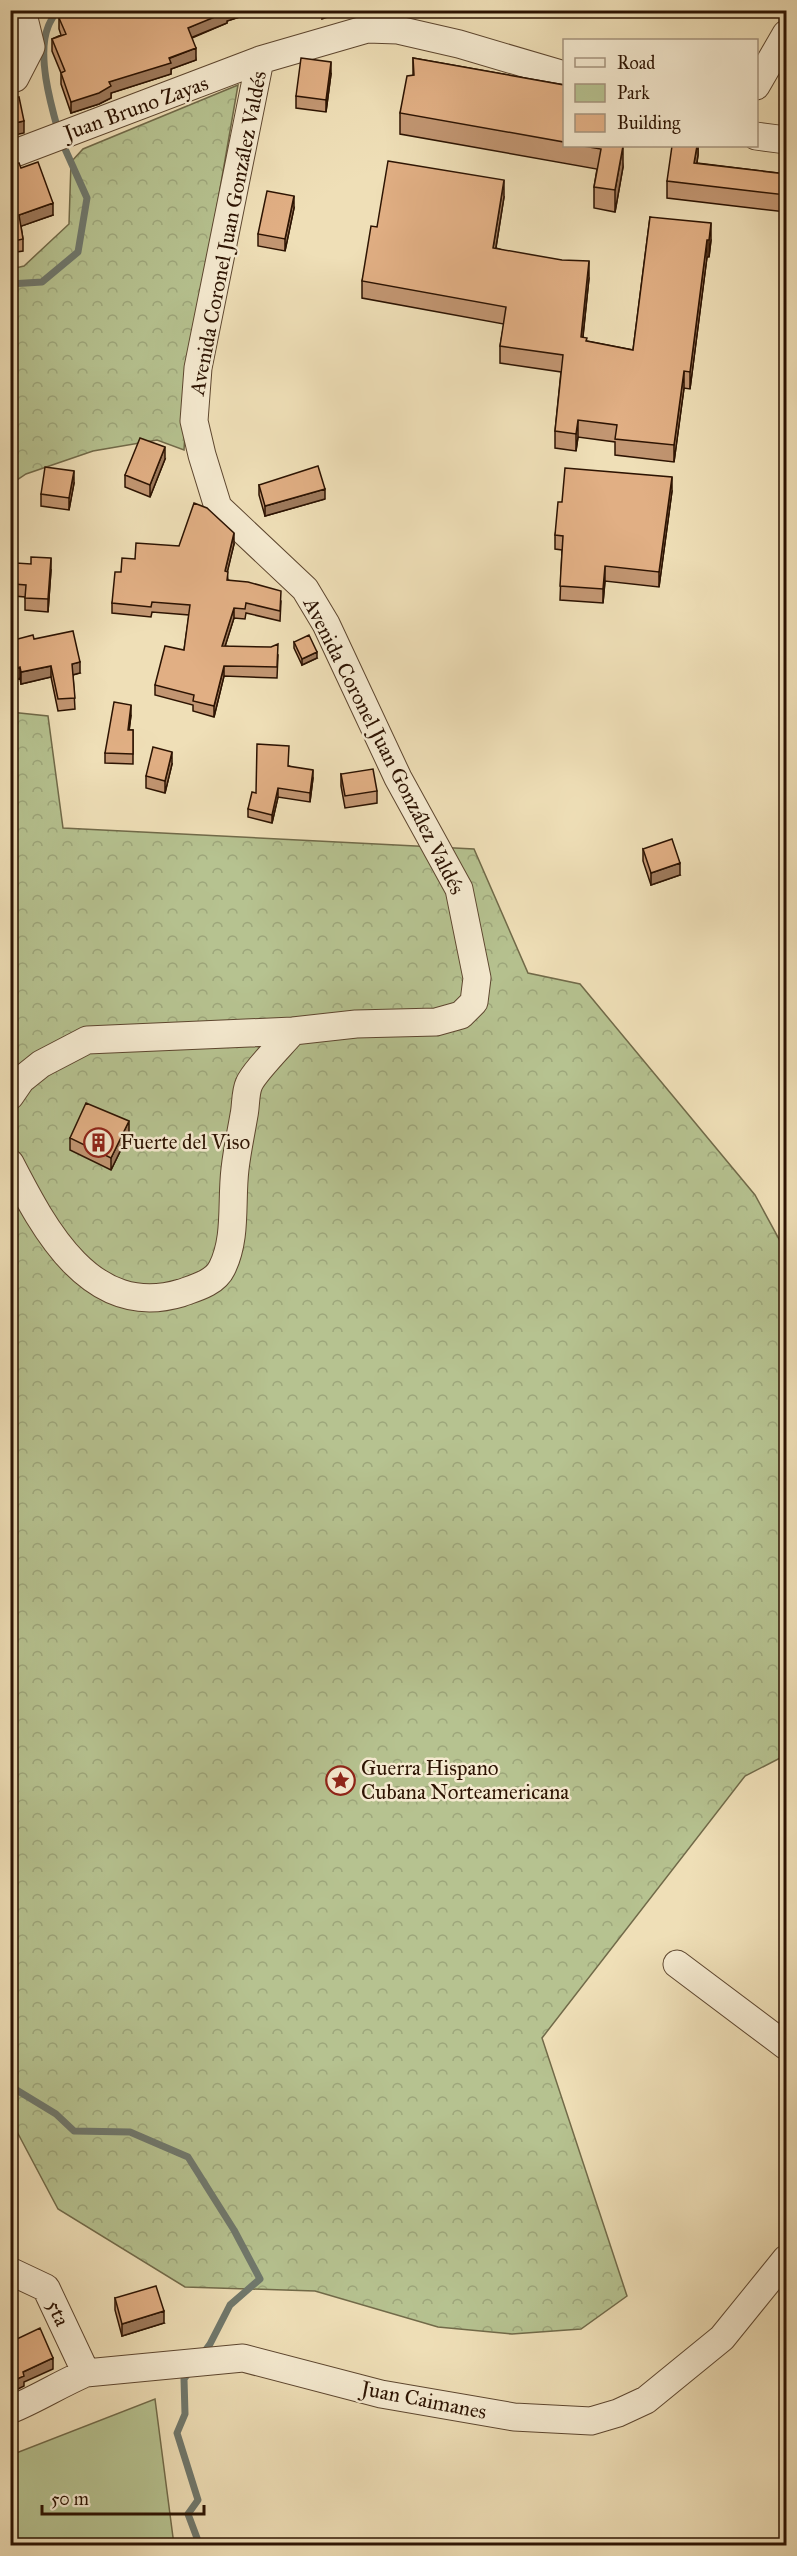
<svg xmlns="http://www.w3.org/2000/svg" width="797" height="2556" viewBox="0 0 797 2556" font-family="'IM FELL Great Primer',serif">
<defs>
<pattern id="forest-crowns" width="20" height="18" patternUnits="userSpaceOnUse" patternTransform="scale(1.5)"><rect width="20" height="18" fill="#b6c290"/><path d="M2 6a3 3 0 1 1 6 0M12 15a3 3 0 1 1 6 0" fill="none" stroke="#9da67b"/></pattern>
</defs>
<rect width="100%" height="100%" fill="#efdfb7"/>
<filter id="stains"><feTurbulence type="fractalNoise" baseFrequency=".00333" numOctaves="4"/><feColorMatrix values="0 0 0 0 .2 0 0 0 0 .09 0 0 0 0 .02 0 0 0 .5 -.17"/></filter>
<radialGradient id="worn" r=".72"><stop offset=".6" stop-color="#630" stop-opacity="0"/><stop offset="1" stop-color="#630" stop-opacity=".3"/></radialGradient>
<path fill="#b6c290" stroke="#716a49" stroke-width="1.5" d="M155 2399 174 2545H11V2455Z"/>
<path fill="url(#forest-crowns)" stroke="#716a49" stroke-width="1.5" d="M238 85 189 368 184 450 157 440 93 451 26 474 11 484V269L24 266 69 224 71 162 83 149Z
M10 712 48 716 63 828 474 849 528 973 580 984 755 1195 786 1252V1755L745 1776 542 2038 627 2296 581 2329 512 2334 438 2327 315 2291 185 2287 58 2209 15 2128 11 2126Z"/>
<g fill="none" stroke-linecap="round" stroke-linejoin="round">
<path stroke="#6f786d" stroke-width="7" d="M57 10C54 16 50 21 48 27 37 54 50 102 58 130
M10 284 42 282 78 252 87 198 61 140
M10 2086 56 2114 74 2131 130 2132 188 2157 234 2230 260 2279 230 2305 210 2344 202 2355
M190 2371 184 2379 185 2414 177 2433 198 2500 188 2514 200 2546"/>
<defs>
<path id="minor" d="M10 80 15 78 31 47 22 10
M756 86 786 34
M756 136 786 140
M10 155 260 60 367 29 398 30 459 44 564 75
M10 1096 21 1080 41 1064 87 1040 293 1031 356 1024 436 1022 461 1015 474 1002 477 978 459 889 398 778 326 624 305 589 218 507 202 455 194 421 198 368 260 60
M10 1163C44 1229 91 1320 181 1293 195 1288 215 1283 222 1268 237 1238 231 1202 235 1169 237 1151 241 1133 244 1115 246 1106 245 1093 249 1084 254 1072 283 1043 293 1031
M677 1964 786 2046
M10 2271 46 2288 86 2373
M10 2410C37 2399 60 2384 86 2373L243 2358 381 2394 514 2417 591 2421 618 2413 646 2400 722 2338 786 2259"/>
</defs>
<use href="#minor" stroke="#5d462f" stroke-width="29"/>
<use href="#minor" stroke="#f5ead0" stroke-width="27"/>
</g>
<path fill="#c29672" stroke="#2c1302" stroke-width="1.5" d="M77 10H261L227 21V23L192 38 196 60 171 69V74L111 93V98L99 104 71 113 61 84V73L52 51V39L61 35 59 29V18Z
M413 58 564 85V146H620L623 167 615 212 594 208V187L597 169 400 134V113L413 75Z
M331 74 326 112 296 108V96Z
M698 146V155L697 163 786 174V212L667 198V181Z
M10 166 21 168 53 215 21 226 23 239V251L10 253Z
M504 197 496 248 589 278 583 337 587 341 633 350 650 217 711 240 709 257H707L690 389 684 388 674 462 615 455V442L578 437 576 451 555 448V431L561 372 500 363V346L504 324 362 298V281L377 227Z
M294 208 285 251 258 246V234Z
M165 459 150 497 125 487V475Z
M74 483 69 510 41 506V494Z
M259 485 325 499 265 516 259 495Z
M672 491 659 587 605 581 603 603 560 600 562 550 555 549V535L562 502Z
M234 544 227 572 228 580 281 601 280 621 246 613 245 619 234 618 225 646 278 655 277 678 224 676 214 717 193 711V705L155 695V685L184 650 189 615 152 612 151 617 112 613V603L121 572 135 559 179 546Z
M51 570 48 612 25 610V597L14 596V584Z
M34 639 80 673 73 675 75 709 58 711 51 677 21 684 20 678 10 683Z
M294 642 317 658 302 665 294 648Z
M131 715 129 730H133V764L105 763V753Z
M172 764 165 793 146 788V776Z
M289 766 313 778 310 802 278 797 272 823 248 817V809L256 793Z
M341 774 377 791V803L345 808 341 786Z
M643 849 680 875 651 885 643 861Z
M129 1133 111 1170 70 1150V1138Z
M115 2298 164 2323 122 2336 115 2310Z"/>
<path fill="#9e7a5c" stroke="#2c1302" stroke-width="1.5" d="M226 10H261L227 21V23L188 39V28Z
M322 10H348L322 19Z
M196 48V60L171 69V74L111 93V98L99 104 71 113V102L109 82Z
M331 62V74L326 112V100Z
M24 121V133L10 136V124Z
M623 146V167L615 212V190Z
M697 146H698V155L694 180V163Z
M504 180V197L493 265V248Z
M294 196V208L285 251V239Z
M53 203V215L19 227V215Z
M711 223V240L709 257V240Z
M707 240V257L690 389V372Z
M589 261V278L581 354V337Z
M684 371V388L674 462V445Z
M578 420V437L576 451V434Z
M165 447V459L150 497V485Z
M74 471V483L69 510V498Z
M672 477V491L659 587V572Z
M325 489V499L265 516V506Z
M234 533V544L225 582V571Z
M51 558V570L48 612V599Z
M605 566V581L603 603V589Z
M234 608V618L222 656V646Z
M317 652V658L302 665V659Z
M80 662V673L72 675V664Z
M51 666V677L21 684V672Z
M224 666V676L214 717V706Z
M20 667V678L10 683V671Z
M131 705V715L128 740V730Z
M172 752V764L165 793V781Z
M313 770V778L310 802V793Z
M278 788V797L272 823V815Z
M680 863V875L651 885V873Z
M129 1121V1133L111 1170V1158Z
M164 2311V2323L122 2336V2324Z
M53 2358V2369L24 2382V2386L10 2393V2382L23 2372Z"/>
<path fill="#e1af84" stroke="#2c1302" stroke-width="1.5" d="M77 10H227V12L188 28 196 48 169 58 171 63 109 82 111 86 99 93 71 102 61 73 65 71 52 39 66 34 59 18Z
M301 58 331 62 326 100 296 96Z
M413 58 564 85V142L400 113 407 76 414 75Z
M19 97 24 121 10 124V99Z
M583 146H623L615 190 594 187 601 149Z
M672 146H697L694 163 786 174V195L667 181Z
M388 161 504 180 493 248 562 260 589 261 581 337 587 338 586 341 633 350 650 217 711 223 709 240H707L690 372 684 371 674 445 615 439 617 425 578 420 576 434 555 431 563 355 500 346 506 307 362 281 371 226 377 227Z
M38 162 53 203 19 215 23 239 10 242V166L19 163 21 168Z
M267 191 294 196 285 239 258 234Z
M140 438 165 447 150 485 125 475Z
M318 466 325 489 265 506 259 485Z
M45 467 74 471 69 498 41 494Z
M565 468 672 477 659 572 605 566 603 589 560 586 563 536 555 535 558 502H562Z
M194 503 207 508 234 533 225 571 228 572 227 580 248 582 281 591 280 611 246 603 245 609 234 608 222 646 271 647 278 644 277 667 224 666 214 706 193 701 194 695 155 685 165 646 184 650 190 605 152 602 151 607 112 603 115 572H121L122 558 135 559 136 543 179 546Z
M31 557 51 558 48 599 25 598 26 585 14 584 16 563 31 564Z
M73 631 80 662 72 664 75 698 58 699 51 666 21 672 20 667 10 671V641L33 635 34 639Z
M309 635 317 652 302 659 294 642Z
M114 702 131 705 128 730H133V754L105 753Z
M257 744 289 746 288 766 313 770 310 793 278 788 272 815 248 809 252 792 256 793Z
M153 747 172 752 165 781 146 776Z
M373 769 377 791 345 796 341 774Z
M672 839 680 863 651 873 643 849Z
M86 1103 129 1121 111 1158 70 1138Z
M156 2286 164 2311 122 2324 115 2298Z
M40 2328 53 2358 23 2372 24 2376 10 2382V2337L15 2335 17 2339Z"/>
<defs>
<symbol id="building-ring" viewBox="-11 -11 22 22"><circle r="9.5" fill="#f5ead0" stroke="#8f2418" stroke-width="1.5"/><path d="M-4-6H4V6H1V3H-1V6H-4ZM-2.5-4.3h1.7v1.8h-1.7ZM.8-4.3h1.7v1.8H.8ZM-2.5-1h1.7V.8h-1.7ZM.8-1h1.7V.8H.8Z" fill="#8f2418"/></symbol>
<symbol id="sight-ring" viewBox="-11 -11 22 22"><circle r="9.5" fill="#f5ead0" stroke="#8f2418" stroke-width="1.5"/><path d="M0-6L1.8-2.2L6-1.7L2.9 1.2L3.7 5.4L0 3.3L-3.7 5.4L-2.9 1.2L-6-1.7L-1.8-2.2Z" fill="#8f2418"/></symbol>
</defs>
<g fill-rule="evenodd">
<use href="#building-ring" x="82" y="1126" width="33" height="33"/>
<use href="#sight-ring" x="324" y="1764" width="33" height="33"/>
</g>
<g text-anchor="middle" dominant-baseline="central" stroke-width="5" stroke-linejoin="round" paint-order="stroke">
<g font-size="21" fill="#2c1302" stroke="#f5ead0">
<text transform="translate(136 108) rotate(-20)">Juan Bruno Zayas</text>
<text transform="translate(228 233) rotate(-79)">Avenida Coronel Juan González Valdés</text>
<text transform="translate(384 746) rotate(63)">Avenida Coronel Juan González Valdés</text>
<text transform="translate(58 2313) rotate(65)">5ta</text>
<text transform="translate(424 2400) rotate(11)">Juan Caimanes</text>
</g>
<g font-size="21" fill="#2c1302" stroke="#f5ead0" text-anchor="start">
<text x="120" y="1142">Fuerte del Viso</text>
<text x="361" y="1768">Guerra Hispano<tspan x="361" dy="24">Cubana Norteamericana</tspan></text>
</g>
</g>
<rect width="797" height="2556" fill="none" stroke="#efdfb7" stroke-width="36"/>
<rect x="12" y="12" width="773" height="2532" fill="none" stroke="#2c1302" stroke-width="3"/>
<rect x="18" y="18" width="761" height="2520" fill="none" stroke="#2c1302" stroke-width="1.5"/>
<rect x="563" y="39" width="195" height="108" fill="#f5ead0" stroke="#a5947e" stroke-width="1.5"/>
<rect x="575" y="58" width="30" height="9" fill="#f5ead0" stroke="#a5947e" stroke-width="1.5"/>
<text x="617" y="69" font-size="18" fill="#2c1302">Road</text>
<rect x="575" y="84" width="30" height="18" fill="#b6c290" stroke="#a5947e" stroke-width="1.5"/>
<text x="617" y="99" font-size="18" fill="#2c1302">Park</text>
<rect x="575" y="114" width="30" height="18" fill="#e1af84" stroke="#a5947e" stroke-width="1.5"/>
<text x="617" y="129" font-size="18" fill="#2c1302">Building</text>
<path d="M42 2505v9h162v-9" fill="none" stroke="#2c1302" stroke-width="3"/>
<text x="51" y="2505" font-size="18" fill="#2c1302" stroke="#f5ead0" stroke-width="4.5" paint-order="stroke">50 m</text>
<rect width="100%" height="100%" filter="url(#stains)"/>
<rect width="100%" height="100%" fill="url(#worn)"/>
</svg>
